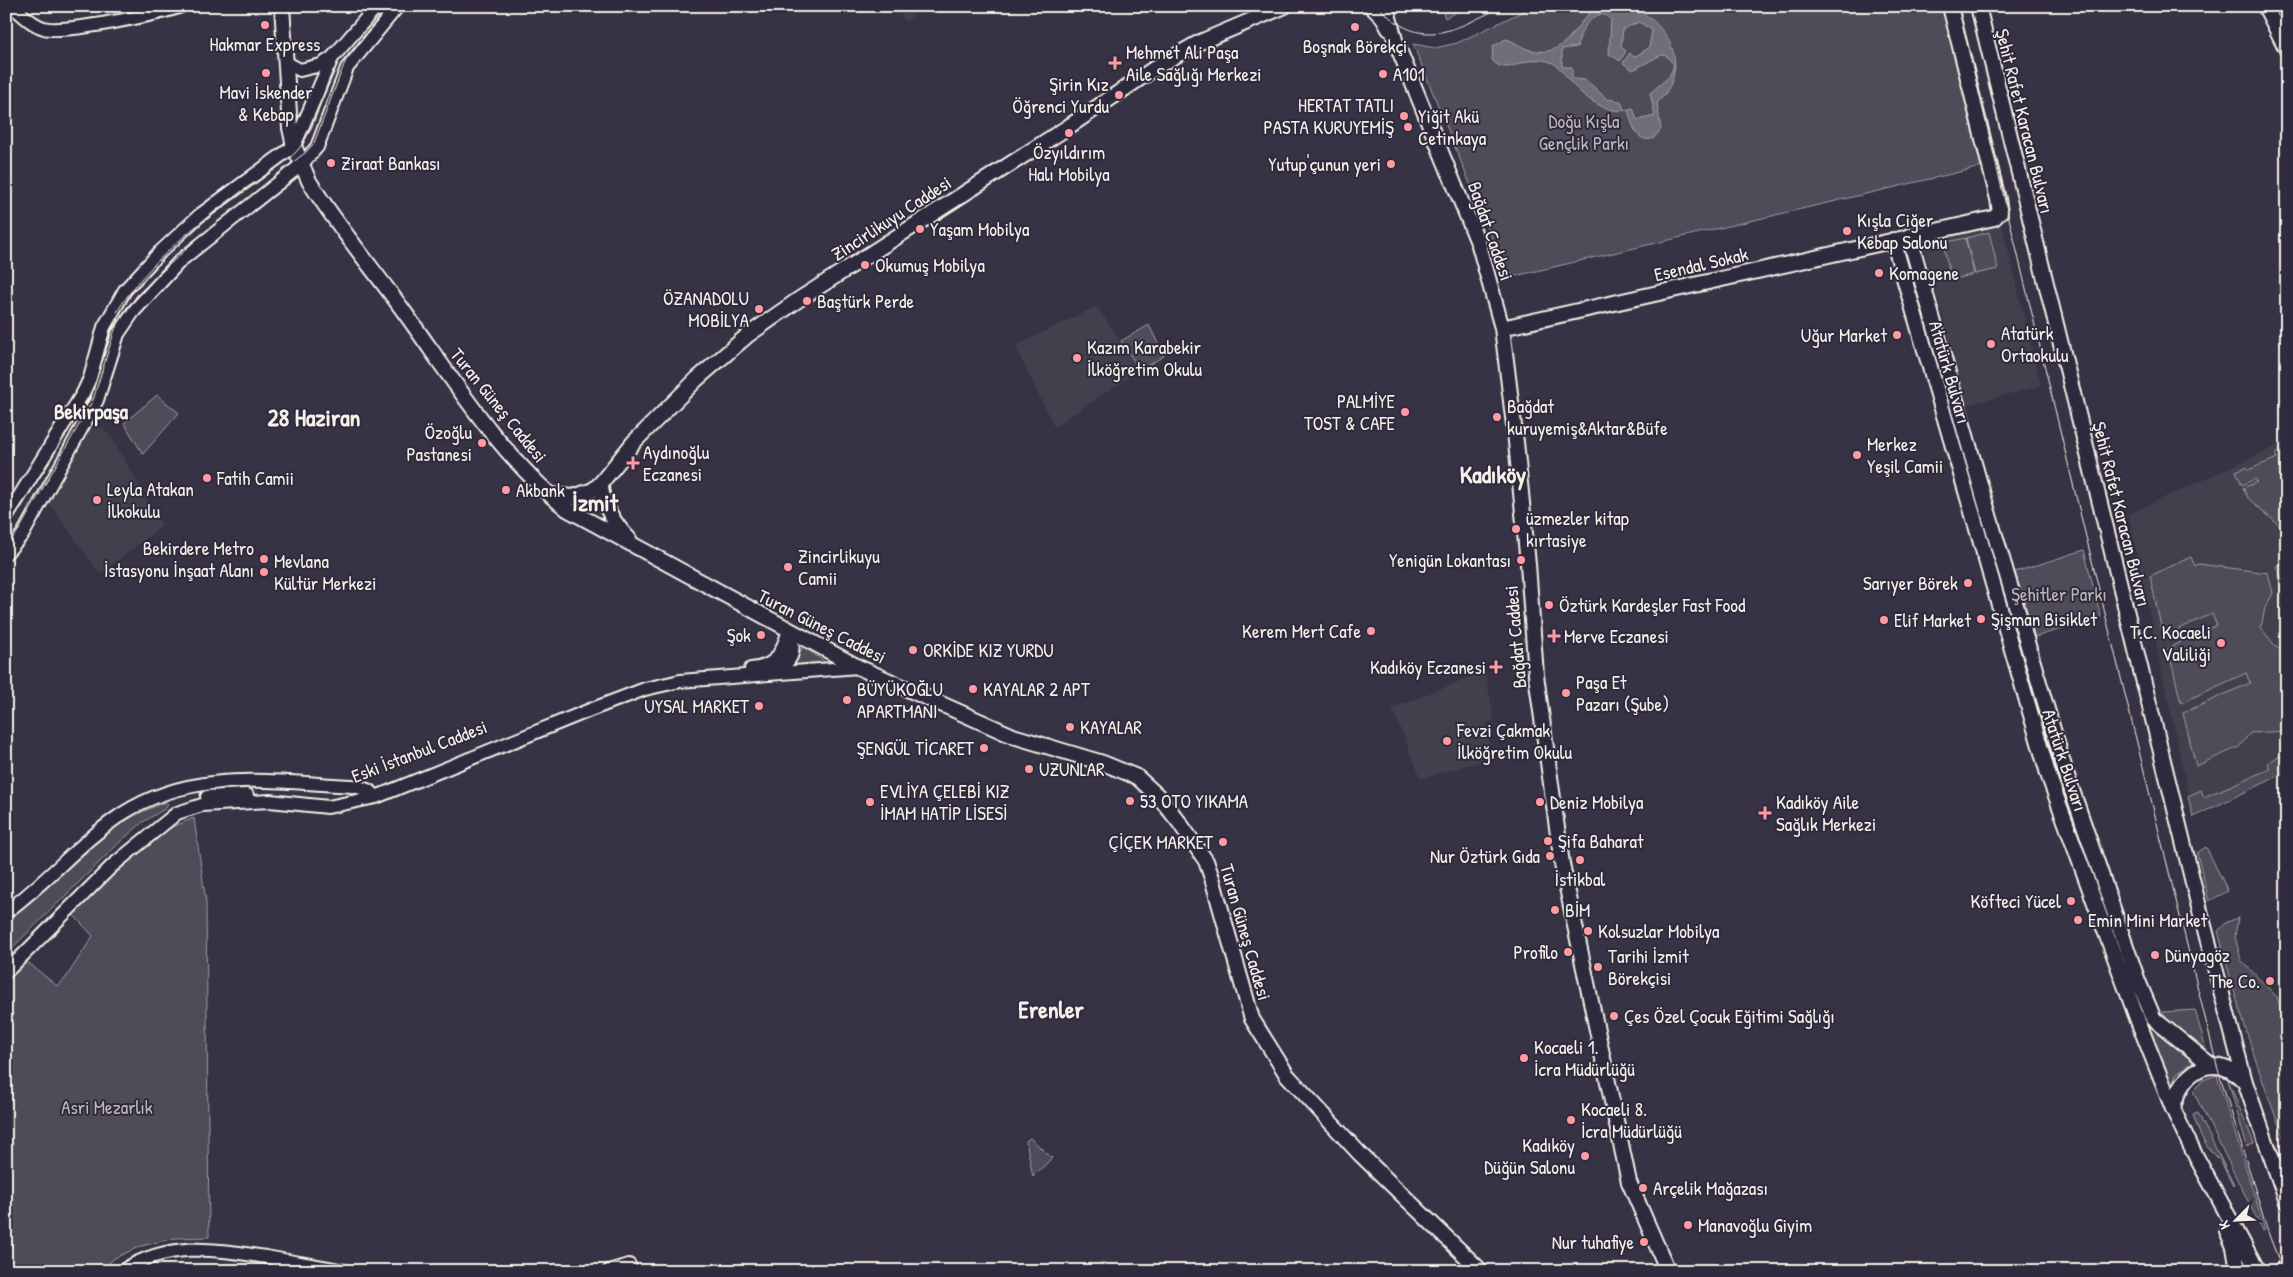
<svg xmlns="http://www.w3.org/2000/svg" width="2293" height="1277" viewBox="0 0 2293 1277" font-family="'Patrick Hand',sans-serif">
<rect width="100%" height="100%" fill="#373244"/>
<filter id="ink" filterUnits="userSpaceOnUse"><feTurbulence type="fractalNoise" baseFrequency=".02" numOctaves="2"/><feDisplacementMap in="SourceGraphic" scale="10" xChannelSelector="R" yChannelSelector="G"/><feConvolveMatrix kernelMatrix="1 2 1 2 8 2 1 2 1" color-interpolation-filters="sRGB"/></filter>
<g filter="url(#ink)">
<path fill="#433f4e" d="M896 6H924L905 22Z
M2002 224 2041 386 1968 405 1922 242Z
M1097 306 1140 370 1054 427 1015 346Z
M103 427 115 443 162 526 100 574 47 501 62 465 88 429Z
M2287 441V772L2193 817 2128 514Z
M1485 671 1494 719 1486 724 1492 758 1421 779 1392 708Z"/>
<path fill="#504b59" stroke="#a29ea0" d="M1441 6H1468L1445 18Z
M1534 6H1942L1981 167 1515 276 1505 270 1413 44 1435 48 1457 43Z
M1989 232 1998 269 1975 274 1966 238Z
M1965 238 1974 274 1951 280 1943 243Z
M1149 325 1164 356 1140 370 1121 341Z
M157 395 179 413 143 454 124 423Z
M2281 450 2287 463 2280 466 2282 470 2287 468V532L2248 498 2243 488 2257 482 2255 479 2242 485 2236 471 2246 467 2248 470 2277 458 2275 454Z
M2084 550 2101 617 2035 637 2015 572Z
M2191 557 2195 566 2199 564 2268 573 2273 593 2265 608 2261 628 2276 647 2287 652V731L2250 733 2239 747 2196 766 2183 713 2250 683 2246 673 2181 703 2168 648 2217 625 2212 614 2163 636 2150 576Z
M2287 561V577L2282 579 2276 566Z
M803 647 825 662 792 665Z
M2279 756 2287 757V772L2193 817 2188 796 2201 790 2204 797 2270 769 2268 763Z
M166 802 168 804 166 808 143 822 121 841 6 954V920C43 895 72 859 108 832 126 819 145 810 166 802Z
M194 818 206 902 209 1237 176 1238 141 1246 115 1258 99 1271H6V978L25 960 57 986 65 979 93 936 70 911 93 888 117 873 151 840 172 827Z
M2206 847 2228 891 2209 901 2197 853Z
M2238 918 2235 936 2241 960 2277 997 2287 1030 2286 1144C2259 1075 2236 1003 2218 931L2227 922Z
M2195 1010 2206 1050 2175 1029 2162 1012Z
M2148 1023 2197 1059 2177 1074 2169 1088 2145 1024Z
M2217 1075 2265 1230 2263 1231 2193 1091 2203 1080Z
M2228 1080 2254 1143 2247 1147Z
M2198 1113 2234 1185 2233 1186 2220 1160 2208 1148 2201 1137 2193 1115Z
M1030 1138 1052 1158 1033 1177 1026 1141Z"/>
<path fill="#726e77" stroke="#a6a2a4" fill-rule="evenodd" d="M1597 6C1607 6 1623 3 1632 7 1671 25 1692 69 1657 103L1661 129 1654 138C1636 145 1632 123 1628 110 1608 114 1587 100 1574 86 1567 79 1562 68 1553 63 1525 50 1509 80 1492 60L1493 46 1506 39C1515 41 1521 48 1530 50 1568 59 1573 24 1597 6ZM1602 14 1611 19 1609 54 1620 61 1626 51 1621 47 1623 29 1639 22 1652 30 1649 48 1634 57 1630 53 1623 63 1633 70 1661 55 1667 56 1674 65 1669 77 1650 93 1655 116 1637 120 1633 108 1624 110 1621 101 1607 99 1586 80 1572 79V67H1562V49L1577 47C1580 33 1587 17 1602 14Z"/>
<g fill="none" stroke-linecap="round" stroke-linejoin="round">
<defs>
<path id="secondary" d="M12 6C22 14 32 25 44 28 62 34 161 14 181 6
M285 62 300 70 321 65 332 58
M6 518 83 393 90 378 104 327 125 290 160 252 200 215 294 146 332 58 377 6
M6 553 23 534 97 400 118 334 133 312 181 260 301 165 317 147 347 68 398 6
M751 669C777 667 781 653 789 631
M772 673C792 663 797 653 789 631
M207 797 247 795
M6 912C47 882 80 842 122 814 192 768 273 782 352 786 361 787 370 789 376 797
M6 972 112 866 177 813 202 805 270 801 328 807 376 797 590 710 645 689 680 681 858 667
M122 1271C170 1241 213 1249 266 1257 293 1262 319 1266 345 1271
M609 1271 629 1265 631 1271"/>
<path id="primary" d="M282 6 290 128 294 146 309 181C337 226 374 270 405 313 454 381 500 456 567 509L858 667 1013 736 1103 763 1137 777 1159 797 1179 822 1206 861 1212 878 1252 1019 1287 1075 1359 1153 1481 1271
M1371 6 1383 18 1389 29
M1386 6 1395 40 1479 245 1502 328 1516 442 1528 564 1536 675 1562 864 1629 1182 1668 1271
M1978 6 2198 903 2245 1082 2287 1202
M2265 6 2287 50
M2285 6 2287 9
M1909 236 1986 505 2066 773 2138 981 2154 1019 2212 1066
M1893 240 2049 777 2138 1021 2173 1109 2192 1149 2258 1271
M1502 328 1994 218 2000 212 1998 199 1950 6
M601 483C600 502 616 526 629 539
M551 495 573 497 593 490 601 483 634 442 697 379 748 335 798 300 1065 129 1161 64 1198 43 1285 6
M2173 1109C2180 1070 2215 1050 2245 1082
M2227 1231 2234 1247 2238 1271
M2280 1271 2287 1265"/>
</defs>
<use href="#secondary" stroke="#f4f1e8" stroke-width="16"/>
<use href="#primary" stroke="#f4f1e8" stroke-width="18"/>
<use href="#secondary" stroke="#2f2a3d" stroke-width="12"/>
<use href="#primary" stroke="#2f2a3d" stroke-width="14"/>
<path stroke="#f4f1e8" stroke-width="1" d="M1378 6C1422 54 1456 28 1504 6
M1958 6 2072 480 2217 1066 2269 1235 2283 1271
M117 312C145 265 198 223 242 191 257 180 286 164 298 150 316 128 321 96 333 70
M6 528 50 462
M6 547 19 530 93 400 115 329 137 295 200 236 306 152 314 143 345 62 389 6"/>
</g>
</g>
<g fill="#ff9aa2" stroke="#2f2a3d" stroke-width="2">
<circle cx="265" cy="25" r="5"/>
<circle cx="1355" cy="27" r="5"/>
<path d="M1112.5 55.5h5v5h5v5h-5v5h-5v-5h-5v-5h5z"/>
<circle cx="266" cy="73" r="5"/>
<circle cx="1383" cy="74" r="5"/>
<circle cx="1119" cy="95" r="5"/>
<circle cx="1404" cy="116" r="5"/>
<circle cx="1408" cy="127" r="5"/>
<circle cx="1069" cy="133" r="5"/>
<circle cx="331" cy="163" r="5"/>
<circle cx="1391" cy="164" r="5"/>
<circle cx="920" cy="229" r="5"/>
<circle cx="1847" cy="231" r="5"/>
<circle cx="865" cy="265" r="5"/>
<circle cx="1879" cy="273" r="5"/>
<circle cx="807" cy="301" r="5"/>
<circle cx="759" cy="309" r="5"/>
<circle cx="1897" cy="335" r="5"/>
<circle cx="1991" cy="344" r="5"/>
<circle cx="1077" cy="358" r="5"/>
<circle cx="1405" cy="412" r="5"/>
<circle cx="1497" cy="417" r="5"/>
<circle cx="482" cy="443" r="5"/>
<circle cx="1857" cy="455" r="5"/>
<path d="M630.5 455.5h5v5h5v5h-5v5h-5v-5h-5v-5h5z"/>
<circle cx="207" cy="478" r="5"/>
<circle cx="506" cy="490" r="5"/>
<circle cx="97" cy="500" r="5"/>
<circle cx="1516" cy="529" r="5"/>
<circle cx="264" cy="559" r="5"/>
<circle cx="1521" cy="560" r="5"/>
<circle cx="788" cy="567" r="5"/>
<circle cx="264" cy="572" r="5"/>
<circle cx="1968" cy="583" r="5"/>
<circle cx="1549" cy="605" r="5"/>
<circle cx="1981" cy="619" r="5"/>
<circle cx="1884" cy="620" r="5"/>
<circle cx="1371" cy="631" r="5"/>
<circle cx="761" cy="635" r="5"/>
<path d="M1551.5 628.5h5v5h5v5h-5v5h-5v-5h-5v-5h5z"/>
<circle cx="2221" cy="643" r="5"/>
<circle cx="913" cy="650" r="5"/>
<path d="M1493.5 659.5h5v5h5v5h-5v5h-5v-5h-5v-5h5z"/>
<circle cx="973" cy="689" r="5"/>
<circle cx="1566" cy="693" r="5"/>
<circle cx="847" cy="700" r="5"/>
<circle cx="759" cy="706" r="5"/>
<circle cx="1070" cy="727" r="5"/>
<circle cx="1447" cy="741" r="5"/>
<circle cx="984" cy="748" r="5"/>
<circle cx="1029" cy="769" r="5"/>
<circle cx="1130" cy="801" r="5"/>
<circle cx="870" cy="802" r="5"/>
<circle cx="1540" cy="802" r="5"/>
<path d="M1762.5 805.5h5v5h5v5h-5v5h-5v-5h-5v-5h5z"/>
<circle cx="1548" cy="841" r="5"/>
<circle cx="1223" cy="842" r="5"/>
<circle cx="1550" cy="856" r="5"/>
<circle cx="1580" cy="860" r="5"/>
<circle cx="2071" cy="901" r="5"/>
<circle cx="1555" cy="910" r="5"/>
<circle cx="2078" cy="920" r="5"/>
<circle cx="1588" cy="931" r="5"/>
<circle cx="1568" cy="952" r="5"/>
<circle cx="2155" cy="955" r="5"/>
<circle cx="1598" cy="967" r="5"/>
<circle cx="2270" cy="981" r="5"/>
<circle cx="1614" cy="1016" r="5"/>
<circle cx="1524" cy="1058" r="5"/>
<circle cx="1571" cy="1120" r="5"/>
<circle cx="1585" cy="1156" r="5"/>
<circle cx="1643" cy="1188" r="5"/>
<circle cx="1688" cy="1225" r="5"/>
<circle cx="1644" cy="1242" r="5"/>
</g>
<g text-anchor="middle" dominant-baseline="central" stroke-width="4" stroke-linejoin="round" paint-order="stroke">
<g font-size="19" fill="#f4f1e8" stroke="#2f2a3d" text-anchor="start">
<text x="265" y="44" text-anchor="middle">Hakmar Express</text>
<text x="1355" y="46" text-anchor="middle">Boşnak Börekçi</text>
<text x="1126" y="52">Mehmet Ali Paşa<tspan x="1126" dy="22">Aile Sağlığı Merkezi</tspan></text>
<text x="1393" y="74">A101</text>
<text x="1109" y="84" text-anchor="end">Şirin Kız<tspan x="1109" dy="22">Öğrenci Yurdu</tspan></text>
<text x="266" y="92" text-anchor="middle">Mavi İskender<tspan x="266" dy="22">&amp; Kebap</tspan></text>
<text x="1394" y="105" text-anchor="end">HERTAT TATLI<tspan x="1394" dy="22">PASTA KURUYEMİŞ</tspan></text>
<text x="1418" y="116">Yiğit Akü<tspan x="1418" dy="22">Cetinkaya</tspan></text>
<text x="1069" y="152" text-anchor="middle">Özyıldırım<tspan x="1069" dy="22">Halı Mobilya</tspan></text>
<text x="341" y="163">Ziraat Bankası</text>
<text x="1381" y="164" text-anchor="end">Yutup'çunun yeri</text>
<text x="1857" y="220">Kışla Ciğer<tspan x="1857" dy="22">Kebap Salonu</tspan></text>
<text x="930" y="229">Yaşam Mobilya</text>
<text x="875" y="265">Okumuş Mobilya</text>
<text x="1889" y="273">Komagene</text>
<text x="749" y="298" text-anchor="end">ÖZANADOLU<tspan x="749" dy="22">MOBİLYA</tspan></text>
<text x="817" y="301">Baştürk Perde</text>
<text x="2001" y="333">Atatürk<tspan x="2001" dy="22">Ortaokulu</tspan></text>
<text x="1887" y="335" text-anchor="end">Uğur Market</text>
<text x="1087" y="347">Kazım Karabekir<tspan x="1087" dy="22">İlköğretim Okulu</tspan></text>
<text x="1395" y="401" text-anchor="end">PALMİYE<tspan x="1395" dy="22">TOST &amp; CAFE</tspan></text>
<text x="1507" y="406">Bağdat<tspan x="1507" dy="22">kuruyemiş&amp;Aktar&amp;Büfe</tspan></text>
<text x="472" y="432" text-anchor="end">Özoğlu<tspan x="472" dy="22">Pastanesi</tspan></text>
<text x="1867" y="444">Merkez<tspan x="1867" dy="22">Yeşil Camii</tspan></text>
<text x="643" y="452">Aydınoğlu<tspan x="643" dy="22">Eczanesi</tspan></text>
<text x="217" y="478">Fatih Camii</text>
<text x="107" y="489">Leyla Atakan<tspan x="107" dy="22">İlkokulu</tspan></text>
<text x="516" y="490">Akbank</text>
<text x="1526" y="518">üzmezler kitap<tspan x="1526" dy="22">kırtasiye</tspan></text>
<text x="254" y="548" text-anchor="end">Bekirdere Metro<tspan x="254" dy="22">İstasyonu İnşaat Alanı</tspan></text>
<text x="798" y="556">Zincirlikuyu<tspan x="798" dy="22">Camii</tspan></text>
<text x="1511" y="560" text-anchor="end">Yenigün Lokantası</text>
<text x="274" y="561">Mevlana<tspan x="274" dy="22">Kültür Merkezi</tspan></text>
<text x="1958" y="583" text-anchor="end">Sarıyer Börek</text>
<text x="1559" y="605">Öztürk Kardeşler Fast Food</text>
<text x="1991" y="619">Şişman Bisiklet</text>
<text x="1894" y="620">Elif Market</text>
<text x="1361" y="631" text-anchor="end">Kerem Mert Cafe</text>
<text x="2211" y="632" text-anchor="end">T.C. Kocaeli<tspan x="2211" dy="22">Valiliği</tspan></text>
<text x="751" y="635" text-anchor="end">Şok</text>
<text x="1564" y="636">Merve Eczanesi</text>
<text x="923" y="650">ORKİDE KIZ YURDU</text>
<text x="1486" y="667" text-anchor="end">Kadıköy Eczanesi</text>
<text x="1576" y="682">Paşa Et<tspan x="1576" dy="22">Pazarı (Şube)</tspan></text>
<text x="857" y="689">BÜYÜKOĞLU<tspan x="857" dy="22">APARTMANI</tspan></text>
<text x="983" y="689">KAYALAR 2 APT</text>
<text x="749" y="706" text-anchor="end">UYSAL MARKET</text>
<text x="1080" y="727">KAYALAR</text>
<text x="1457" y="730">Fevzi Çakmak<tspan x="1457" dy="22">İlköğretim Okulu</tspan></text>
<text x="974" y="748" text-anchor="end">ŞENGÜL TİCARET</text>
<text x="1039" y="769">UZUNLAR</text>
<text x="880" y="791">EVLİYA ÇELEBİ KIZ<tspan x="880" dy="22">İMAM HATİP LİSESİ</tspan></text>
<text x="1140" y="801">53 OTO YIKAMA</text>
<text x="1550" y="802">Deniz Mobilya</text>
<text x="1776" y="802">Kadıköy Aile<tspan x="1776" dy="22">Sağlık Merkezi</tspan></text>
<text x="1558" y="841">Şifa Baharat</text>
<text x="1213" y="842" text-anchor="end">ÇİÇEK MARKET</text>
<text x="1540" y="856" text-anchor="end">Nur Öztürk Gıda</text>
<text x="1580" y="879" text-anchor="middle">İstikbal</text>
<text x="2061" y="901" text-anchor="end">Köfteci Yücel</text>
<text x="1565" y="910">BİM</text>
<text x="2088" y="920">Emin Mini Market</text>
<text x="1598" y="931">Kolsuzlar Mobilya</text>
<text x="1558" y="952" text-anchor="end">Profilo</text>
<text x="2165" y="955">Dünyagöz</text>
<text x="1608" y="956">Tarihi İzmit<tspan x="1608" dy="22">Börekçisi</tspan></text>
<text x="2260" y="981" text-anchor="end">The Co.</text>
<text x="1624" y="1016">Çes Özel Çocuk Eğitimi Sağlığı</text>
<text x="1534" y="1047">Kocaeli 1.<tspan x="1534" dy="22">İcra Müdürlüğü</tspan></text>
<text x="1581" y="1109">Kocaeli 8.<tspan x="1581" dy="22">İcra Müdürlüğü</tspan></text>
<text x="1575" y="1145" text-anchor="end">Kadıköy<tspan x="1575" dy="22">Düğün Salonu</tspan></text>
<text x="1653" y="1188">Arçelik Mağazası</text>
<text x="1698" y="1225">Manavoğlu Giyim</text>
<text x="1634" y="1242" text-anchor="end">Nur tuhafiye</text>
</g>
<g font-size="19" fill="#bbb7b6" stroke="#2f2a3d">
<text x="1584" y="121">Doğu Kışla<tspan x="1584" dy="22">Gençlik Parkı</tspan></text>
<text x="2059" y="594">Şehitler Parkı</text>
<text x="107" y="1107">Asri Mezarlık</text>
</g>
<g font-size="19" fill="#f4f1e8" stroke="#2f2a3d">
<text transform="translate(2025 121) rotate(76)">Şehit Rafet Karacan Bulvarı</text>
<text transform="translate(891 218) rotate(-33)">Zincirlikuyu Caddesi</text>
<text transform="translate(1491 231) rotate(71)">Bağdat Caddesi</text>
<text transform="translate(1701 264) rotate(-13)">Esendal Sokak</text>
<text transform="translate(1950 372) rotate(74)">Atatürk Bulvarı</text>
<text transform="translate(499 405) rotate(51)">Turan Güneş Caddesi</text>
<text transform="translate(2122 514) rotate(76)">Şehit Rafet Karacan Bulvarı</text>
<text transform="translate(822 626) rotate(27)">Turan Güneş Caddesi</text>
<text transform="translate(1515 637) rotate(-95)">Bağdat Caddesi</text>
<text transform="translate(419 751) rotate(-21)">Eski İstanbul Caddesi</text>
<text transform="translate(2065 760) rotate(72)">Atatürk Bulvarı</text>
<text transform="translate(1246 932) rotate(74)">Turan Güneş Caddesi</text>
</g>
<g font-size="21" font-weight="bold" fill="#f4f1e8" stroke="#2f2a3d">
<text x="91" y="411">Bekirpaşa</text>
</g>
<g font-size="24" font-weight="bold" fill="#f4f1e8" stroke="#2f2a3d">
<text x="314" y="417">28 Haziran</text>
<text x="1493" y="474">Kadıköy</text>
<text x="595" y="502">İzmit</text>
<text x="1051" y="1009">Erenler</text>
</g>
</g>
<rect width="2293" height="1277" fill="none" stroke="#2f2a3d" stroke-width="25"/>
<rect x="12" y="12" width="2268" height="1252" fill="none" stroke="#f4f1e8" stroke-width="2" filter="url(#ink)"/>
<g transform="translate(2236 1220) rotate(246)" stroke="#2f2a3d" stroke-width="4" paint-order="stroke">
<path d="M0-4L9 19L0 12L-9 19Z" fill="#f4f1e8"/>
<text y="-8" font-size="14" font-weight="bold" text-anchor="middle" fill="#f4f1e8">K</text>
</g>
</svg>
